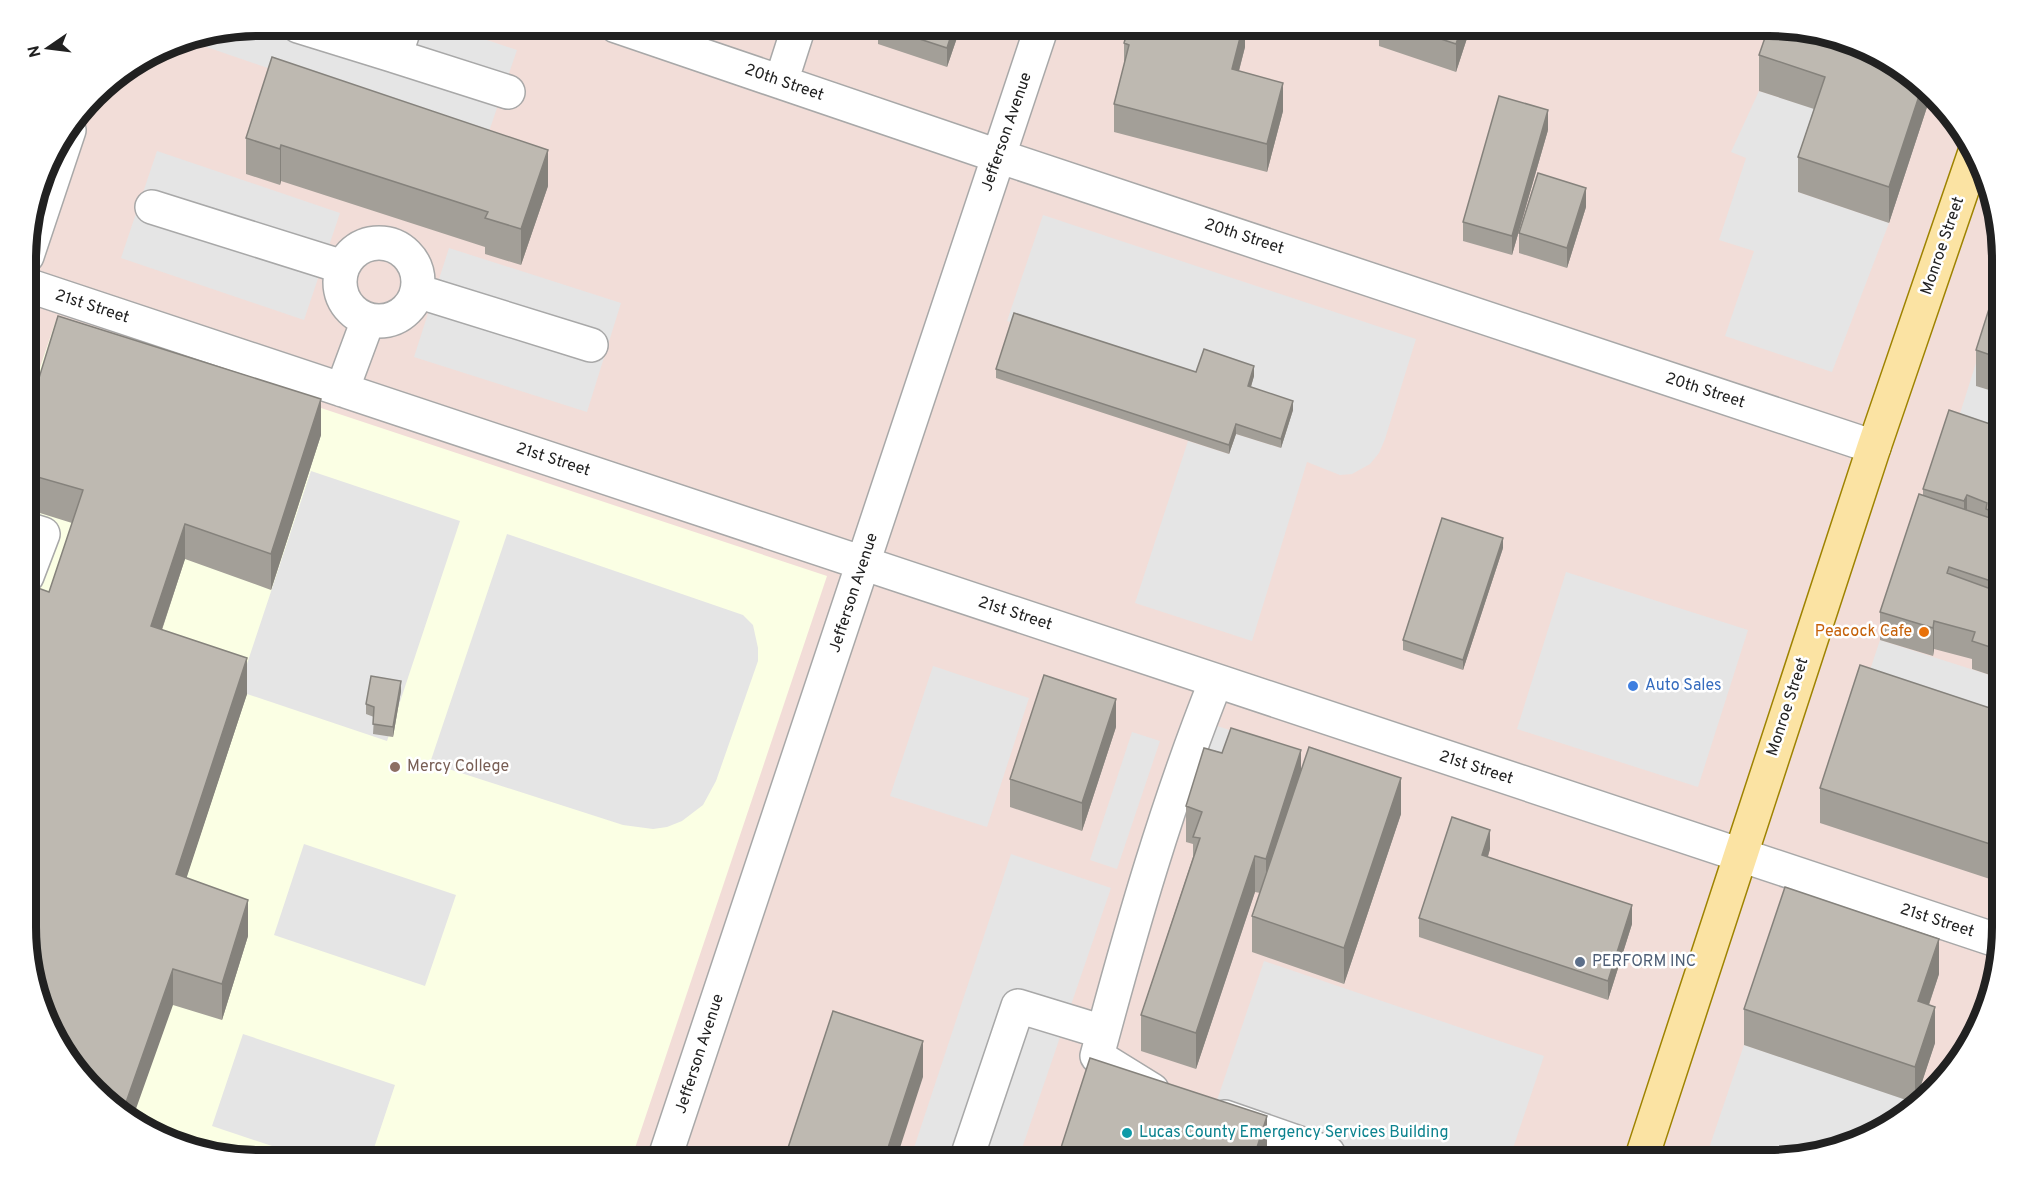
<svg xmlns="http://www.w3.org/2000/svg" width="2028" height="1186" viewBox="0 0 2028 1186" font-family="Overpass,sans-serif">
<rect width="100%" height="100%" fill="#f1f0e8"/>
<path fill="#f2ddd8" d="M259 26H1770L1886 57 1963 129 1990 184 2002 243V942L1971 1044 1934 1092 1886 1129 1784 1160H258L198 1152 142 1129 27 957V229L50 155 105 84 170 43Z"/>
<path fill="#fbffe4" d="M56 320 827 576 631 1160H258L198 1152 142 1129 65 1057 27 957V406Z"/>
<path fill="#e5e5e5" d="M259 26H445L517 50 485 143 192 42 193 39Z
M1759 91 1825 112 1798 192 1889 223 1832 372 1725 336 1754 251 1719 240 1746 158 1731 152Z
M157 151 340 213 304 320 121 258Z
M1043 215 1416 339 1385 439 1379 453 1370 464 1352 474 1340 475 1307 462 1252 641 1135 603 1188 441 1229 454 1236 434 1281 448 1196 382 1007 321Z
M449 248 621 303 587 412 414 357Z
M2002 281V442L1956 426Z
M311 471 460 521 387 741 238 691Z
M507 534 743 615 753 625 758 648V661L716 781 703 805 682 821 667 827 653 829 623 825 430 763Z
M1566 572 1748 630 1698 787 1517 729Z
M1880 640 2002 679V747L1860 700Z
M933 666 1029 698 987 827 890 796Z
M1211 724 1242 734 1222 789 1192 780Z
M1132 732 1160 741 1117 869 1090 860Z
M304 844 456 895 425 986 274 935Z
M1011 854 1111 888 1018 1160H910Z
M1264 961 1544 1056 1509 1160H1287L1206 1133Z
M243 1034 395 1085 370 1160H314L212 1126Z
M1744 1045 1909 1100 1904 1115 1886 1129 1784 1160H1705Z"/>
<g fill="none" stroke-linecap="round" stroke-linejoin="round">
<defs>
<path id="minor" d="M298 26 395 56
M405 26 395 56 508 92
M616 26 998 156 1874 447
M781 82 799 26
M152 207 343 267
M340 282a39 39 0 1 1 78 0a39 39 0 1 1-78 0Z
M27 256 69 130
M27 285 2002 942
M417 291 591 345
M342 390 368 320
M27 529 43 534 27 576
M1152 1090 1097 1056C1131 929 1167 803 1216 681
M1225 1117 1328 1153
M664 1160 1042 26
M966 1160 1018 1006 1103 1032"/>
<path id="major" d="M1641 1160 1874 447 1975 152"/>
</defs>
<use href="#minor" stroke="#a8a8a8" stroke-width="36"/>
<use href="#major" stroke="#9e8301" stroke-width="36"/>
<use href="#minor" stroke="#fff" stroke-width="33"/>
<use href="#major" stroke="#fbe3a3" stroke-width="33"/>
</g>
<path fill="#a39f98" d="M878 26H961L947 67 878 44Z
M1129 26H1255L1251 39 1245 37V47L1239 71 1283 111 1267 172 1114 132V104L1124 65V43Z
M1379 26H1471L1456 72 1379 46Z
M1759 55 1930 98 1889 223 1798 192V157L1814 109 1759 91Z
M1548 130 1512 255 1463 241V222Z
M246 138 548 186 521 265 485 254V247L281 181 280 185 246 174Z
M1586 207 1567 268 1519 253V233Z
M2002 275V394L1976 386V350Z
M996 369 1196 372 1254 376 1251 387 1293 410 1281 448 1236 434 1229 454 996 378Z
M27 417 321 435 271 590 185 559 162 630 247 694 186 878 248 936 222 1020 173 1005 49 592 72 523 27 509Z
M2002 428V679L1972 669V659L1934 649 1933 656 1880 640V612L1923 496V489Z
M1503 548 1463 670 1403 650V640Z
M401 691 393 737 373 734 374 717 366 714V704Z
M2002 712V883L1820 823V788Z
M1116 727 1082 831 1010 807V779Z
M1222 753 1301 769 1401 814 1344 984 1252 952V916L1260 893 1255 892 1196 1069 1141 1051V1015L1193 857V844L1186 842V806Z
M1490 849 1488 857 1632 924 1608 1000 1419 937V918Z
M1939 974 1929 1005 1935 1043 1915 1103 1744 1045V1009Z"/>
<path fill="#85827c" d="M954 26H961L947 67V48Z
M1243 26H1245V47L1232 97V69Z
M1251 26H1255L1251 39Z
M1462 26H1471L1456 72V44Z
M1283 83V111L1267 172V144Z
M1921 90 1930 98 1889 223V187Z
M1548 110V130L1512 255V236Z
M281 145V181L280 185V149Z
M548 150V186L521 265V229Z
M1586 188V207L1567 268V248Z
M1254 366V376L1248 396V386Z
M321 399V435L271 590V554Z
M1293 401V410L1281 448V439Z
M1236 424V434L1229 454V445Z
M1967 495V523L1964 529V501Z
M185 524V559L151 662V626Z
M1503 538V548L1463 670V660Z
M2002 568V596L1997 611V583Z
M1934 621V649L1933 656V628Z
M247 658V694L176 910V874Z
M401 681V691L393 737V727Z
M1116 699V727L1082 831V803Z
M1301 750V786L1266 895V859Z
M1401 778V814L1344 984V948Z
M1490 830V849L1482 874V855Z
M1255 856V892L1196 1069V1033Z
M248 900V936L222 1020V984Z
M1632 905V924L1608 1000V981Z
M1939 939V974L1918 1037V1001Z
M173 969V1005L132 1120 123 1111Z
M1935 1007V1043L1915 1103V1067Z
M923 1041V1077L896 1160H884Z
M1267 1116V1160H1253Z"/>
<path fill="#beb9b1" stroke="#85827c" stroke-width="1.5" d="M880 26H954L947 48Z
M1129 26H1243L1232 69 1283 83 1267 144 1114 104 1129 45 1124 43Z
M1402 26H1462L1456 44Z
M1769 26 1830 34 1886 57 1921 90 1889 187 1798 157 1825 77 1759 55Z
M272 57 548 150 521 229 485 218 488 212 281 145 280 149 246 138Z
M1499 96 1548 110 1512 236 1463 222Z
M1538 173 1586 188 1567 248 1519 233Z
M2000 274 2002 275V359L1976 350Z
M1014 313 1196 372 1204 349 1254 366 1248 386 1293 401 1281 439 1236 424 1229 445 996 369Z
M58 316 321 399 271 554 185 524 151 626 247 658 176 874 248 900 222 984 173 969 123 1111 65 1057 27 957V584L49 592 83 490 27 474V417Z
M1949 410 2002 428V515L1986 509 1987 503 1967 495 1964 501 1923 489Z
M1919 494 2002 522V568L1997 583 1949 567 1947 573 2002 593V651L1972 641 1975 632 1934 621 1933 628 1880 612Z
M1442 518 1503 538 1463 660 1403 640Z
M1860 665 2002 712V848L1820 788Z
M1044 675 1116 699 1082 803 1010 779Z
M371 676 401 681 393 727 373 724 374 707 366 704Z
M1231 728 1301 750 1266 859 1255 856 1196 1033 1141 1015 1200 838 1193 837 1202 812 1186 806 1204 748 1222 753Z
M1309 747 1401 778 1344 948 1252 916Z
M1452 817 1490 830 1482 855 1632 905 1608 981 1419 918Z
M1785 887 1939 939 1918 1001 1935 1007 1915 1067 1744 1009Z
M833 1011 923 1041 884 1160H784Z
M1090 1058 1267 1116 1253 1160H1057Z"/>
<circle fill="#e8710a" stroke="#fff" stroke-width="2" cx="1924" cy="632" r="6"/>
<circle fill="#3f7fe0" stroke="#fff" stroke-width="2" cx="1633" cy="686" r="6"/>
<circle fill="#8d6e63" stroke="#fff" stroke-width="2" cx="395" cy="767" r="6"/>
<circle fill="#5c6f8a" stroke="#fff" stroke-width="2" cx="1580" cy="962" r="6"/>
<circle fill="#0f9aa8" stroke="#fff" stroke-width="2" cx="1127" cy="1133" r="6"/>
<g text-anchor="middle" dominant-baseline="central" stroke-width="5" stroke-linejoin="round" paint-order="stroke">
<g font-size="16" fill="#212121" stroke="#fff">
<text transform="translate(784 83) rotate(19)">20th Street</text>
<text transform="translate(1007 132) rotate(-71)">Jefferson Avenue</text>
<text transform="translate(1244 237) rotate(18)">20th Street</text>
<text transform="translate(1943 246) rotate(-71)">Monroe Street</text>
<text transform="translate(92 307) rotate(18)">21st Street</text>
<text transform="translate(1705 391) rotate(18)">20th Street</text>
<text transform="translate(553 460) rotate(18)">21st Street</text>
<text transform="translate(854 593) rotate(-72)">Jefferson Avenue</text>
<text transform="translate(1015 614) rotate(18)">21st Street</text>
<text transform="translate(1788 707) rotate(-72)">Monroe Street</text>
<text transform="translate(1476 768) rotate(18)">21st Street</text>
<text transform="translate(1937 921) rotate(18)">21st Street</text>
<text transform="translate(700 1054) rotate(-72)">Jefferson Avenue</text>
</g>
<g font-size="16" fill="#c56008" stroke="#fff" text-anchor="end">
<text x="1912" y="632">Peacock Cafe</text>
</g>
<g font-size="16" fill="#366cbe" stroke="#fff" text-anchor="start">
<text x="1645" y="686">Auto Sales</text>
</g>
<g font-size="16" fill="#785e54" stroke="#fff" text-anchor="start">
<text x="407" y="767">Mercy College</text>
</g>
<g font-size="16" fill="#4e5e75" stroke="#fff" text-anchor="start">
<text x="1592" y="962">PERFORM INC</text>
</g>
<g font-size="16" fill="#0d838f" stroke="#fff" text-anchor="start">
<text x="1139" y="1133">Lucas County Emergency Services Building</text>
</g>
</g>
<path d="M0 0H2028V1186H0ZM259 36H1769A223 223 0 0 1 1992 259V927A223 223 0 0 1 1769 1150H259A223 223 0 0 1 36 927V259A223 223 0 0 1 259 36Z" fill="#fff" fill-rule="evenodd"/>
<path fill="none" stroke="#212121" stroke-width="8" d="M259 36H1769A223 223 0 0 1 1992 259V927A223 223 0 0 1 1769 1150H259A223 223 0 0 1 36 927V259A223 223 0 0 1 259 36Z"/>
<g transform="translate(48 48) rotate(256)" stroke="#ffffff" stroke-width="4.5" paint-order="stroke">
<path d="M0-4.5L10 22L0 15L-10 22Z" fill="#212121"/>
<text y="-9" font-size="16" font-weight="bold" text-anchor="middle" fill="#212121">N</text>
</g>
</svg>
